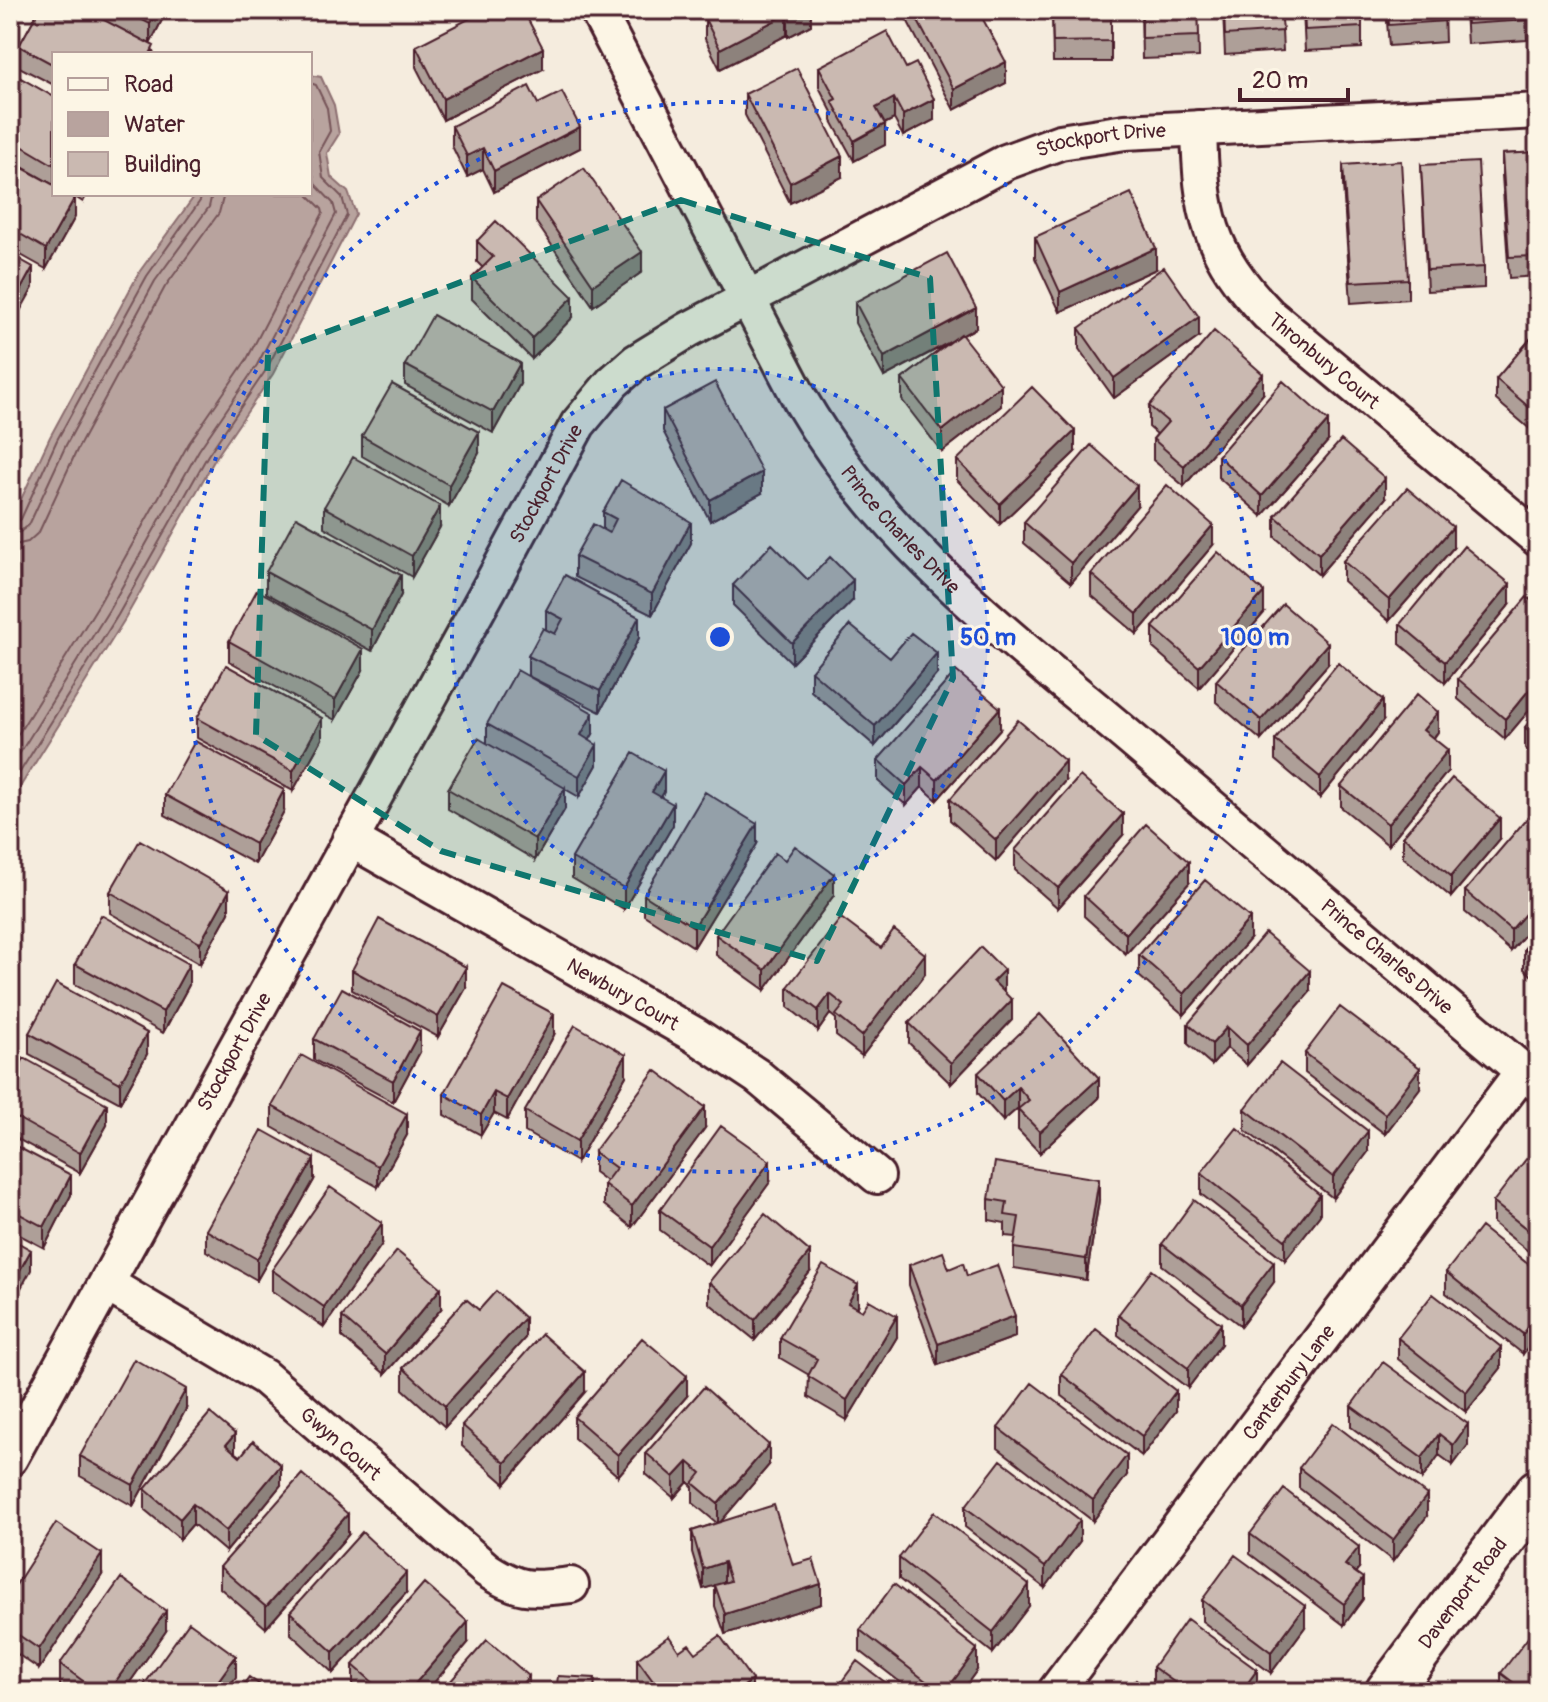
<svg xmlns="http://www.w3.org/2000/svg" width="1548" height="1702" viewBox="0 0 1548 1702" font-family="Pangolin,sans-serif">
<rect width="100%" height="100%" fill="#f5ecde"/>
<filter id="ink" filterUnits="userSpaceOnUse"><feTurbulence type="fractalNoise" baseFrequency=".0125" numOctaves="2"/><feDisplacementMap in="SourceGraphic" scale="16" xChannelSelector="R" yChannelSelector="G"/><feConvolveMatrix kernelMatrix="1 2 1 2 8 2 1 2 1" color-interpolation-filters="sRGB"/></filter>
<g filter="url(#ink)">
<path fill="#b8a39e" stroke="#8c6e70" stroke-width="2" d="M310 75 321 77 334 105 339 134 327 153 331 177 348 192 356 214 273 374 215 459 125 619 10 803V523L50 437 140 271 196 194H310Z"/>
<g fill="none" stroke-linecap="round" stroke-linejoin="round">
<path stroke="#765459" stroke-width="2" d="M10 524 16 523 21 519 57 440 147 276 200 201 202 194
M10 534 20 532 29 525 66 445 155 281 209 207 212 194
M10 546 28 542 39 532 77 450 165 287 219 213 224 194
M10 747 99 604 189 443 247 359 323 213 322 209 307 194
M10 769 109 610 199 450 257 365 336 214 333 203 315 184 310 160
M10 788 118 615 208 455 266 370 347 215 342 197 323 178 319 151 330 131 327 108 316 85 310 83"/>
<defs>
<g id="street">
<path id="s1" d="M597 10 801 401C885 545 1012 638 1137 744 1271 857 1404 971 1538 1084"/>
<path id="s2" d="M1199 128C1201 213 1208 252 1268 314L1538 539"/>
<path id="s3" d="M350 839 695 1035 757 1076 877 1176"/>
<path id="s4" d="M107 1284 264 1377 487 1570C521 1592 532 1589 571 1585"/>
<path id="s5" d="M10 1458 489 589 578 424 613 382 636 362 688 330 1006 162 1060 142 1125 132 1538 111"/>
<path id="s6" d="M1055 1692 1523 1071"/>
</g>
<g id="secondary">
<path id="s7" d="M1388 1692 1538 1492"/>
</g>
</defs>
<use href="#street" stroke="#4a1f2b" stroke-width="40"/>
<use href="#secondary" stroke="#4a1f2b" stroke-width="50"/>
<use href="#street" stroke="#fcf5e5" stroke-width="34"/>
<use href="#secondary" stroke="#fcf5e5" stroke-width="44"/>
</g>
<path fill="#ae9f98" stroke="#4a1f2b" stroke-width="2" d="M39 10H167L150 44 154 54H54V85L19 67V46Z
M690 10H712L694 19Z
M713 10H811V25L788 37 787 35 720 69 705 39V19L714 14Z
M906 10H978L1006 83 954 110 906 18Z
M1052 10H1111V62H1053Z
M1141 10H1198L1199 57 1142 59Z
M1223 10H1281L1283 51 1225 55Z
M1303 10H1362V48L1305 51Z
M1386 10H1444L1445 42 1389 46Z
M1465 10H1526L1527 40 1467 44Z
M416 46 543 69 443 120 416 67Z
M819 67 906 68 934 120 903 136 894 119 885 124V145L854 161 832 121V112L819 87Z
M10 72 54 97V185L10 160Z
M745 94 842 177 790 203 745 115Z
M538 104 580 148 494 192 483 169 467 177 452 146V126Z
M1538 152V276L1509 278 1502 175V154Z
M10 161 54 194H87L83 202 75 197V217L46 269 10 249Z
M1343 165 1408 279V299L1351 303 1343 185Z
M1421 165 1484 267V288L1427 291Z
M536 201 642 272 593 306 536 222Z
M1035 237 1156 269 1060 312 1035 258Z
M477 241 573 317 532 359 472 299V278L483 268 477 262Z
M855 302 976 328 962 336 1001 406 942 452 902 400V379L949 343 884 377 855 323Z
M1079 328 1199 337 1114 398 1079 349Z
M1538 330V436L1496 400V379Z
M405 365 520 384 493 433 405 385Z
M1263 394 1184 486 1153 460V439L1157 434 1149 427V406Z
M663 410 762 493 710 521 663 431Z
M362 436 479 453 449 506 362 456Z
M1328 441 1262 516 1218 477V456Z
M1075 452 1000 524 957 480V460Z
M1385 499 1319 575 1275 537V516Z
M1137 506 1071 583 1024 543V522Z
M324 507 440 527 412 577 324 527Z
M603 512 691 543 652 615 575 577V556L603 529Z
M1213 545 1137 634 1091 595V574Z
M1453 548 1389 621 1343 581V561Z
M266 572 401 595 372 651 266 593Z
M808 580 853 600 792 663 733 605V585Z
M598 596 639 638 600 712 528 676V656L546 629V610Z
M1510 604 1445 683 1400 644V624Z
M1538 606V700L1505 739 1458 699V679Z
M1264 613 1199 688 1153 648V627Z
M229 641 363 670 335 720 229 661Z
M890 658 937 674 875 746 811 691V671Z
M1328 664 1261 740 1216 702V681Z
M1538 711V759L1525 748V727Z
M197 718 322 739 293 791 197 738Z
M1383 721 1320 798 1275 760V740Z
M487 724 593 734 589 740 597 765 579 797 565 789V809L535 860 448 809V789L487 744Z
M1000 729 937 800 922 787 906 805 878 781V760Z
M1438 732 1434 738 1448 771 1388 845 1341 807V786Z
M1065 781 996 861 950 820V799Z
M664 792 661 797 673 825 624 909 572 878V858Z
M165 795 284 811 255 864 165 815Z
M1538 824V919L1511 951 1465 912V891Z
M1123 835 1058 908 1015 870V850Z
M1403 836 1500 839 1451 897 1403 857Z
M757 844 694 947 644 915V895Z
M785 860 834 895 765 990 716 955V935Z
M1189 883 1126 954 1084 916V896Z
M110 892 229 912 200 964 110 913Z
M1538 933V981L1524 969V949Z
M1250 939 1184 1015 1139 976V955Z
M881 948 925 974 862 1056 836 1036V1019L830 1014 818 1031 788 1007V987Z
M75 964 189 985 163 1033 75 984Z
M352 970 466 988 438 1037 352 990Z
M1004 991 1003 992 1012 1020 951 1084 909 1043V1023Z
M1310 992 1247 1065 1227 1048 1212 1065 1188 1044V1024Z
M29 1033 147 1054 120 1103 29 1054Z
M554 1035 507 1120 494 1113 481 1135 444 1115V1094Z
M314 1039 420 1052 393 1102 314 1060Z
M1305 1053 1420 1088 1385 1134 1305 1073Z
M978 1073 1099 1098 1040 1153 1018 1130V1108L1003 1121 978 1093Z
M626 1076 577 1162 525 1132V1111Z
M10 1084 107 1125 80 1173 10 1135Z
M272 1106 407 1135 378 1187 272 1127Z
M1245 1109 1368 1152 1333 1198 1245 1130Z
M705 1128 632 1227 604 1205V1184L606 1181 594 1172V1152Z
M10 1143 71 1195 44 1248 10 1230Z
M1538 1167V1259L1493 1223V1202Z
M1201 1173 1320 1215 1285 1260 1201 1194Z
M314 1180 257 1280 206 1251V1230Z
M770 1182 709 1266 660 1230V1210Z
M989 1199 1099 1200 1086 1280 1014 1268V1248L1016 1237 1005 1236V1223L989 1220Z
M382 1244 324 1327 272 1291V1270Z
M1162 1244 1274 1282 1241 1326 1162 1265Z
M909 1265 949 1269 967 1276 1015 1337 938 1365 909 1285Z
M810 1272 755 1340 709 1303V1282Z
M1446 1272H1538L1523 1354 1446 1293Z
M858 1306 857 1308 897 1337 847 1420 808 1397 809 1375 780 1358V1338Z
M441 1309 385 1374 342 1337V1317Z
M479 1310 525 1338 445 1427 403 1389V1368Z
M1118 1315 1221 1344 1188 1388 1118 1335Z
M1398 1338 1501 1368 1466 1412 1398 1359Z
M1061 1374 1176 1411 1142 1456 1061 1395Z
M585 1392 505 1484 462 1446V1425Z
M687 1396 618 1476 574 1438V1417Z
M1351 1406 1468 1424V1445L1453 1465 1439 1455 1422 1479 1351 1427Z
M186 1409 133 1506 80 1476V1456Z
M998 1428 1127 1475 1093 1521 998 1448Z
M235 1452 281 1485 226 1552 193 1524 180 1539 145 1510V1489Z
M646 1453 769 1465 720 1522 793 1565 821 1604 725 1634 715 1606V1585L703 1589 692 1552V1531L717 1523 693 1503V1487L688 1482 674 1498 646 1474Z
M1299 1468 1427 1516 1393 1561 1299 1488Z
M965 1507 1080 1541 1045 1588 965 1527Z
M1250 1534 1359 1568 1355 1572 1363 1599 1344 1625 1250 1554Z
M348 1535 266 1628 220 1588V1567Z
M899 1558 1029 1606 993 1653 899 1579Z
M102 1575 39 1669 10 1649V1594Z
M406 1593 333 1673 290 1633V1612Z
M1202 1600 1305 1627 1271 1673 1202 1621Z
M860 1630 977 1670 961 1692H913L860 1651Z
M166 1631 123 1692H70L60 1685V1664Z
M468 1643 426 1692H361L353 1685V1665Z
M679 1651 696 1653 752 1692H646L637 1680V1659Z
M1153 1667 1257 1691 1256 1692H1159L1153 1687Z
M1501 1673 1538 1692H1501Z"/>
<path fill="#8d827c" stroke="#4a1f2b" stroke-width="2" d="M157 10H167L150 44V24Z
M694 10H712L694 19Z
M801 10H811V25L788 37V16Z
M787 14V35L720 69V49Z
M543 48V69L443 120V99Z
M1006 62V83L954 110V89Z
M894 98V119L876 128V108Z
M934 99V120L903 136V115Z
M885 124V145L854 161V141Z
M580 127V148L494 192V171Z
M483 148V169L467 177V156Z
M842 156V177L790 203V183Z
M75 197V217L46 269V249Z
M1156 248V269L1060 312V292Z
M642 252V272L593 306V285Z
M33 267V288L10 329V309Z
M573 297V317L532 359V338Z
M976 308V328L884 377V357Z
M1199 317V337L1114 398V378Z
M520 363V384L493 433V412Z
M1263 374V394L1184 486V466Z
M1001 385V406L942 452V431Z
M1328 421V441L1262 516V496Z
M1075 431V452L1000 524V504Z
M479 432V453L449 506V485Z
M762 472V493L710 521V500Z
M1385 478V499L1319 575V554Z
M1137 486V506L1071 583V563Z
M440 506V527L412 577V556Z
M691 522V543L652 615V594Z
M1213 525V545L1137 634V614Z
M1453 527V548L1389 621V600Z
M401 575V595L372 651V630Z
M853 580V600L792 663V643Z
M1510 584V604L1445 683V662Z
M1264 592V613L1199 688V667Z
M639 617V638L600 712V691Z
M1328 643V664L1261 740V720Z
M363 649V670L335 720V700Z
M937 653V674L875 746V726Z
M1538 679V700L1505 739V719Z
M1383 700V721L1320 798V777Z
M1000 708V729L937 800V780Z
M1438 712V732L1423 750V730Z
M593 713V734L581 756V735Z
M322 718V739L293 791V771Z
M597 745V765L579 797V776Z
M1448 750V771L1388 845V824Z
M1065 761V781L996 861V840Z
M922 767V787L906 805V785Z
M664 771V792L652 812V792Z
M565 788V809L535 860V839Z
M284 790V811L255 864V844Z
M673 804V825L624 909V888Z
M1123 814V835L1058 908V888Z
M1500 818V839L1451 897V876Z
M757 824V844L694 947V927Z
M1189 862V883L1126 954V934Z
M834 874V895L765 990V970Z
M229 891V912L200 964V943Z
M1538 899V919L1511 951V930Z
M1250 918V939L1184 1015V994Z
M925 954V974L862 1056V1036Z
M189 964V985L163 1033V1012Z
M466 967V988L438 1037V1017Z
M1004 970V991L993 1002V981Z
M1310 971V992L1247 1065V1045Z
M830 994V1014L818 1031V1010Z
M1012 1000V1020L951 1084V1063Z
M554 1014V1035L507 1120V1099Z
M1227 1027V1048L1212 1065V1044Z
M420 1031V1052L393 1102V1081Z
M147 1033V1054L120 1103V1083Z
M626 1055V1076L577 1162V1141Z
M1420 1068V1088L1385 1134V1114Z
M1099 1078V1098L1040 1153V1132Z
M1018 1087V1108L1003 1121V1101Z
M494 1092V1113L481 1135V1115Z
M107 1104V1125L80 1173V1153Z
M705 1107V1128L632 1227V1206Z
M407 1114V1135L378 1187V1166Z
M1368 1131V1152L1333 1198V1177Z
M314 1159V1180L257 1280V1259Z
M770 1161V1182L709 1266V1246Z
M71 1175V1195L44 1248V1227Z
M1099 1179V1200L1086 1280V1259Z
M1320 1195V1215L1285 1260V1240Z
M382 1223V1244L324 1327V1307Z
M31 1250V1270L10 1308V1288Z
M810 1252V1272L755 1340V1320Z
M1274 1262V1282L1241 1326V1305Z
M858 1285V1306L848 1323V1303Z
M441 1288V1309L385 1374V1354Z
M1538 1314V1335L1523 1354V1334Z
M897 1316V1337L847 1420V1400Z
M1015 1316V1337L938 1365V1344Z
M525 1318V1338L445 1427V1406Z
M1221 1324V1344L1188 1388V1368Z
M1501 1347V1368L1466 1412V1392Z
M585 1372V1392L505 1484V1463Z
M687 1376V1396L618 1476V1455Z
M186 1389V1409L133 1506V1485Z
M1176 1391V1411L1142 1456V1436Z
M1468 1424V1445L1453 1465V1445Z
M235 1434V1455L226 1445Z
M1439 1434V1455L1422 1479V1458Z
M769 1445V1465L718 1525V1504Z
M1127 1455V1475L1093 1521V1500Z
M688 1462V1482L674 1498V1477Z
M281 1465V1485L226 1552V1531Z
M1427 1495V1516L1393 1561V1540Z
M193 1504V1524L180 1539V1519Z
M348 1514V1535L266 1628V1607Z
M1080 1520V1541L1045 1588V1567Z
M1359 1547V1568L1345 1586V1565Z
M102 1554V1575L39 1669V1649Z
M724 1562V1583L703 1589V1569Z
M406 1573V1593L333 1673V1652Z
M1363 1578V1599L1344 1625V1604Z
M821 1584V1604L725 1634V1614Z
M1029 1585V1606L993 1653V1632Z
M1305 1606V1627L1271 1673V1652Z
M166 1611V1631L123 1692H108Z
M468 1622V1643L426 1692H408Z
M977 1649V1670L961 1692H945Z
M236 1656V1677L225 1692H210Z
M1257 1670V1691L1256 1692H1241Z
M529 1676V1692H515Z
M752 1680V1692H736Z"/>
<path fill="#cab9b1" stroke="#4a1f2b" stroke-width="2" d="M39 10H85L154 46 150 54H54V65L19 46Z
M123 10H157L150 24Z
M486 10H523L543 48 443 99 416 46Z
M721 10H801L788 16 787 14 720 49 705 19Z
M912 10H978L1006 62 954 89Z
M1052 10H1111V41L1053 42Z
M1142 10H1198L1199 36 1142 38Z
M1224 10H1281L1283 31 1225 35Z
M1304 10H1362V27L1305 30Z
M1388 10H1444L1445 21 1389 25Z
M1466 10H1526L1527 20 1467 24Z
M887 31 906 68 916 63 934 99 903 115 894 98 876 108 885 124 854 141 832 101 836 99 819 67Z
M797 68 842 156 790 183 745 94Z
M10 72 54 97V165L10 139Z
M529 86 538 104 562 92 580 127 494 171 483 148 467 156 452 126Z
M1538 152V256L1509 257 1502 154Z
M10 161 54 185V194H70L75 197 46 249 10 228Z
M1401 161 1408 279 1351 282 1343 165Z
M1478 162 1484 267 1427 270 1421 165Z
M584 168 642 252 593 285 536 201Z
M1131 193 1156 248 1060 292 1035 237Z
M496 221 573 297 532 338 472 278 493 257 477 241Z
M947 253 976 308 884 357 855 302Z
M10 254 33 267 10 309Z
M1164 267 1199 317 1114 378 1079 328Z
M433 315 520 363 493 412 405 365Z
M1538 330V415L1496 379Z
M1214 331 1263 374 1184 466 1153 439 1168 422 1149 406Z
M961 334 1001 385 942 431 902 379Z
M1283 381 1328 421 1262 496 1218 456Z
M715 382 762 472 710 500 663 410Z
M392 384 479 432 449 485 362 436Z
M1032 387 1075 431 1000 504 957 460Z
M1341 440 1385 478 1319 554 1275 516Z
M1091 445 1137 486 1071 563 1024 522Z
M353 457 440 506 412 556 324 507Z
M621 480 691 522 652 594 575 556 593 524 609 533 616 519 603 512Z
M1167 485 1213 525 1137 614 1091 574Z
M1407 488 1453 527 1389 600 1343 561Z
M296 517 401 575 372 630 266 572Z
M772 544 808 580 830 557 853 580 792 643 733 585Z
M1464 546 1510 584 1445 662 1400 624Z
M1218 552 1264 592 1199 667 1153 627Z
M565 575 598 593 597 595 639 617 600 691 528 656 543 628 555 634 563 619 546 610Z
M257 590 363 649 335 700 229 641Z
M1527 597 1538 606V679L1505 719 1458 679Z
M1283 604 1328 643 1261 720 1216 681Z
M850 625 890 658 911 633 937 653 875 726 811 671Z
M1338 663 1383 700 1320 777 1275 740Z
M226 665 322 718 293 771 197 718Z
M517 670 593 713 581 735 597 745 579 776 487 724Z
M956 671 1000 708 937 780 922 767 906 785 878 760Z
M1417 694 1438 712 1423 730 1448 750 1388 824 1341 786Z
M1538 711V738L1525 727Z
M1018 720 1065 761 996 840 950 799Z
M478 738 565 788 535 839 448 789Z
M195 741 284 790 255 844 165 795Z
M633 753 664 771 652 792 673 804 624 888 572 858Z
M1080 776 1123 814 1058 888 1015 850Z
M1452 778 1500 818 1451 876 1403 836Z
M705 792 757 824 694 927 644 895Z
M1529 816 1538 824V899L1511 930 1465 891Z
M1146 824 1189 862 1126 934 1084 896Z
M140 840 229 891 200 943 110 892Z
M795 846 834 874 765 970 716 935 775 853 785 860Z
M1205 880 1250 918 1184 994 1139 955Z
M101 915 189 964 163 1012 75 964Z
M841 918 881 948 894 930 925 954 862 1036 836 1015 844 1005 830 994 818 1010 788 987Z
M379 919 466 967 438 1017 352 970Z
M1265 933 1310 971 1247 1045 1227 1027 1212 1044 1188 1024Z
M1538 933V960L1524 949Z
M981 947 1004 970 993 981 1012 1000 951 1063 909 1023Z
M56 983 147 1033 120 1083 29 1033Z
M504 987 554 1014 507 1099 494 1092 481 1115 444 1094Z
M342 988 420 1031 393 1081 314 1039Z
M1340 1007 1420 1068 1385 1114 1305 1053Z
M1040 1014 1099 1078 1040 1132 1018 1109 1029 1100 1018 1087 1003 1101 978 1073Z
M575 1025 626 1055 577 1141 525 1111Z
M301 1055 407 1114 378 1166 272 1106Z
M24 1058 107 1104 80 1153 10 1114V1084Z
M1280 1063 1368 1131 1333 1177 1245 1109Z
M655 1070 705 1107 632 1206 604 1184 616 1168 594 1152Z
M721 1126 770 1161 709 1246 660 1210Z
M1237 1128 1320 1195 1285 1240 1201 1173Z
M262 1130 314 1159 257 1259 206 1230Z
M10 1143 71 1175 44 1227 10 1209Z
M1527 1158 1538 1167V1238L1493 1202Z
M995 1162 1099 1179 1086 1259 1014 1248 1019 1217 1005 1215 1007 1202 989 1199Z
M330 1187 382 1223 324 1307 272 1270Z
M1194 1200 1274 1262 1241 1305 1162 1244Z
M765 1214 810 1252 755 1320 709 1282Z
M1481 1227 1538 1272V1314L1523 1334 1446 1272Z
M10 1238 31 1250 10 1288Z
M397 1251 441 1288 385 1354 342 1317Z
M943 1252 949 1269 963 1263 967 1276 997 1265 1015 1316 938 1344 909 1265Z
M823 1265 858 1285 848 1303 862 1311 869 1300 897 1316 847 1400 808 1376 817 1359 780 1338Z
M1152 1270 1221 1324 1188 1368 1118 1315Z
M496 1291 525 1318 445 1406 403 1368 466 1299 479 1310Z
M1433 1294 1501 1347 1466 1392 1398 1338Z
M1096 1329 1176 1391 1142 1436 1061 1374Z
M542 1334 585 1372 505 1463 462 1425Z
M642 1338 687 1376 618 1455 574 1417Z
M134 1359 186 1389 133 1485 80 1456Z
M1383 1362 1468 1424 1453 1445 1439 1434 1422 1458 1351 1406Z
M1032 1383 1127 1455 1093 1500 998 1428Z
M704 1387 769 1445 718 1504 693 1483 701 1473 688 1462 674 1477 646 1453Z
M210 1413 235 1434 226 1445 240 1457 253 1441 281 1465 226 1531 193 1504 180 1519 145 1489Z
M1333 1423 1427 1495 1393 1540 1299 1468Z
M1001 1460 1080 1520 1045 1567 965 1507Z
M302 1474 348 1514 266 1607 220 1567Z
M1284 1489 1359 1547 1345 1565 1363 1578 1344 1604 1250 1534Z
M774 1505 793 1565 813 1559 821 1584 725 1614 715 1585 730 1581 724 1562 703 1569 692 1531Z
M934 1512 1029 1585 993 1632 899 1558Z
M56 1523 102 1554 39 1649 10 1629V1594Z
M362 1532 406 1573 333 1652 290 1612Z
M1235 1555 1305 1606 1271 1652 1202 1600Z
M121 1578 166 1611 108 1692H98L60 1664Z
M424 1583 468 1622 408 1692H384L353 1665Z
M894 1584 977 1649 945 1692H940L860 1630Z
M1187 1619 1257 1670 1241 1692H1188L1153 1667Z
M189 1622 236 1656 210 1692H139Z
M1536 1627 1538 1629V1692H1526L1501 1673Z
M669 1636 679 1651 689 1644 696 1653 720 1636 752 1680 736 1692H661L637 1659Z
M487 1640 529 1676 515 1692H441Z
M857 1661 898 1692H834Z
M558 1676 595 1678 594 1692H556Z
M249 1677 270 1692H238Z
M1136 1680 1151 1692H1127Z"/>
</g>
<path fill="#0f766e" fill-opacity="0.2" stroke="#0f766e" stroke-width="6" stroke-dasharray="16 10" stroke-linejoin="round" d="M681 200 930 278 953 678 817 961 441 851 256 735 268 354Z"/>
<circle cx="720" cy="637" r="268" fill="#1d4ed8" fill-opacity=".12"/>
<g fill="none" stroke="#1d4ed8" stroke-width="4" stroke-dasharray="4 8">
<circle cx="720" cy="637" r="268"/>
<circle cx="720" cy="637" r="535"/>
</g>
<g text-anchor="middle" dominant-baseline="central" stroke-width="6" stroke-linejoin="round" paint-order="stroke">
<g font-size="20" fill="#4a1f2b" stroke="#fcf5e5">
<text stroke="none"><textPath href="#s5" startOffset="1784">Stockport Drive</textPath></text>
<text stroke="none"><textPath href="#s2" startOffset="278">Thronbury Court</textPath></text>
<text stroke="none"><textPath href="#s5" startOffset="1112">Stockport Drive</textPath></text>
<text stroke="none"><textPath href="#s1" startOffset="604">Prince Charles Drive</textPath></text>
<text stroke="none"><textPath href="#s1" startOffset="1252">Prince Charles Drive</textPath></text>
<text stroke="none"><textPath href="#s3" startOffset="314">Newbury Court</textPath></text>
<text stroke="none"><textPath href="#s5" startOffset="464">Stockport Drive</textPath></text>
<text stroke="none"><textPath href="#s6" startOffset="388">Canterbury Lane</textPath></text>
<text stroke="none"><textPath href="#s4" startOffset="284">Gwyn Court</textPath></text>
<text stroke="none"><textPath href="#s7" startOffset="124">Davenport Road</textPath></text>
</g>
</g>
<circle cx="720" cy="637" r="12" fill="#1d4ed8" stroke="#fcf5e5" stroke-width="4"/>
<g font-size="24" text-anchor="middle" font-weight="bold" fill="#1d4ed8" stroke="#fcf5e5" stroke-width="6" stroke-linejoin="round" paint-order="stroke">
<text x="988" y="645">50 m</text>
<text x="1255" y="645">100 m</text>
</g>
<rect width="1548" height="1702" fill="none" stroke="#fcf5e5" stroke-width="40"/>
<rect x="20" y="20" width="1508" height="1662" fill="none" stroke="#4a1f2b" stroke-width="3" filter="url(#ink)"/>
<rect x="52" y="52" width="260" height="144" fill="#fcf5e5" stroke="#b59f9b" stroke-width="2"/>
<rect x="68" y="78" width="40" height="12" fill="#fcf5e5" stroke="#b59f9b" stroke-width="2"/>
<text x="124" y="92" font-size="24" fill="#4a1f2b">Road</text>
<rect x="68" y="112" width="40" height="24" fill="#b8a39e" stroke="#b59f9b" stroke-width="2"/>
<text x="124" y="132" font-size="24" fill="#4a1f2b">Water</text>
<rect x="68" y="152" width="40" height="24" fill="#cab9b1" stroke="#b59f9b" stroke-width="2"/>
<text x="124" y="172" font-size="24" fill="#4a1f2b">Building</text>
<path d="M1240 88v12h108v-12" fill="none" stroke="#4a1f2b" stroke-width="4"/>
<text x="1252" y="88" font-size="24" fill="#4a1f2b" stroke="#fcf5e5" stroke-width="6" paint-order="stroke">20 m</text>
</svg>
